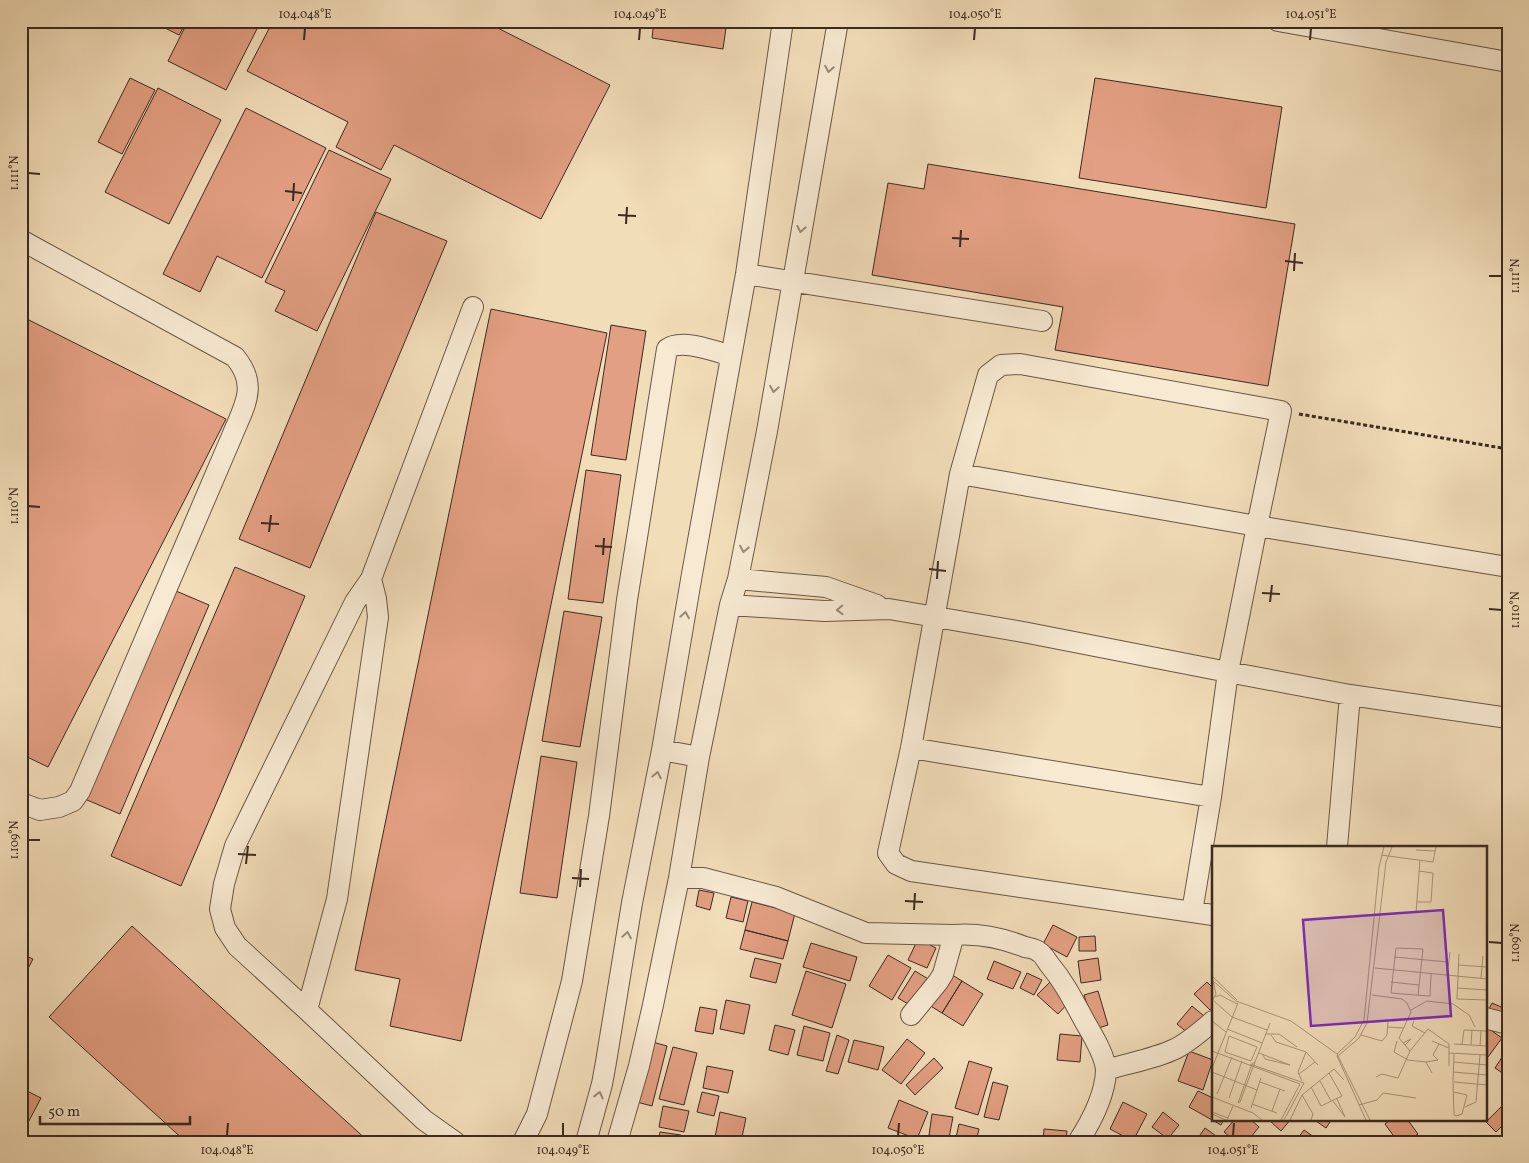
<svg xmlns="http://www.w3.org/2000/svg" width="1529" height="1163" viewBox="0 0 1529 1163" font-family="Vollkorn,serif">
<rect width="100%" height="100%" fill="#f2ddb9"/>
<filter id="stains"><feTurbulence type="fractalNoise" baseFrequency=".004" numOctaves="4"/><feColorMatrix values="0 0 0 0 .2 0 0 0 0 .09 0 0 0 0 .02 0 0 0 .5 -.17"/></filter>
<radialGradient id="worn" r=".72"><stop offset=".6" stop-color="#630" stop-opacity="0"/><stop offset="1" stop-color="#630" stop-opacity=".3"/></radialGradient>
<path fill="#e39f83" stroke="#3b2a1e" d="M151 21H187L179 35Z
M188 21H261L226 90 168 61Z
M273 21H484L610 85 541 219 394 145 381 170 336 147 348 122 247 71Z
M654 21H727L723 49 652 38Z
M130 78 155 90 122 154 98 142Z
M1095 78 1282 107 1266 208 1079 178Z
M158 88 221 120 169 224 105 192Z
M246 108 326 148 262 278 217 256 200 292 163 274Z
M329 150 391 179 317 331 275 311 285 291 265 282Z
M928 164 1295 224 1268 386 1055 350 1063 307 872 275 888 183 924 189Z
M376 212 447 241 310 568 239 539Z
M491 309 607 333 461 1041 390 1026 400 979 355 970Z
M21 316 226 419 48 767 21 754Z
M611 325 646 331 626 460 591 455Z
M586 470 621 475 603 603 568 599Z
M235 567 305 596 181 886 111 856Z
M169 588 209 605 120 814 80 797Z
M564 611 602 617 580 747 542 741Z
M541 756 577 762 557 898 520 893Z
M699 890 714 893 710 910 696 906Z
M731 897 748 901 743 922 726 918Z
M752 902 795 913 788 941 745 930Z
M1053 925 1077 937 1067 957 1043 944Z
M132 926 369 1142H186L49 1017Z
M745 930 788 941 783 959 740 949Z
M1095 936 1096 951H1079V937Z
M918 939 936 948 927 968 908 960Z
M811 943 857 957 850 981 803 967Z
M21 954 33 959 21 982Z
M888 955 911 968 892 1000 869 986Z
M755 958 781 964 776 983 750 977Z
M1098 958 1101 980 1081 983 1078 961Z
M994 961 1021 972 1013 989 987 979Z
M806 971 846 984 832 1028 792 1015Z
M915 971 930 980 913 1007 898 998Z
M949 973 962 981 942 1013 929 1005Z
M1027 973 1042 980 1034 995 1020 988Z
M962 981 983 994 963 1026 942 1013Z
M1050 982 1070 1001 1058 1014 1037 995Z
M1207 982 1213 988V1008L1210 1010 1194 994Z
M1098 991 1108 1025 1095 1029 1084 995Z
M726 1000 750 1005 744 1034 720 1029Z
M1492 1003 1508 1010V1026L1485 1017Z
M1192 1006 1204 1016 1189 1034 1177 1024Z
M700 1007 717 1010 713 1034 695 1031Z
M775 1025 795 1030 788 1055 769 1050Z
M804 1026 830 1033 823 1061 797 1055Z
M1485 1026 1502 1038 1488 1057 1485 1055Z
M1060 1034 1082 1036 1080 1062 1057 1060Z
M837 1035 849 1040 838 1074 826 1071Z
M907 1039 925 1053 901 1084 882 1070Z
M854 1040 884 1047 878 1070 848 1062Z
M649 1041 667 1046 652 1106 633 1101Z
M673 1047 697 1053 684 1105 659 1099Z
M1189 1051 1213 1060 1203 1090 1178 1081Z
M1506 1051 1508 1052V1077L1495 1068Z
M934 1058 943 1068 915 1095 906 1085Z
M969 1061 992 1068 978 1115 955 1108Z
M707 1066 733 1071 728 1093 703 1088Z
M993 1082 1008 1086 999 1120 984 1117Z
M21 1088 41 1098 21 1136Z
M1198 1091 1213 1098V1119H1224L1221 1125 1189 1107Z
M702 1092 719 1096 714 1116 697 1112Z
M899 1100 928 1112 917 1139 888 1128Z
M1508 1100V1120L1496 1132 1486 1122Z
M1123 1102 1147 1114 1133 1141 1110 1129Z
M663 1106 689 1111 684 1132 659 1127Z
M720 1112 746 1118 741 1142H714Z
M1163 1112 1179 1125 1168 1139 1152 1127Z
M932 1114 953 1117 949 1138 929 1135Z
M1235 1119H1250L1259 1127 1247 1142H1236L1224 1132Z
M1271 1119H1291L1281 1131 1270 1121Z
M1313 1119H1332L1326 1128Z
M1391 1119H1407L1418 1134 1406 1142H1398L1385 1124Z
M959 1124 979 1129 976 1142H955Z
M1205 1128 1219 1138 1216 1142H1195Z
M1044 1129 1067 1131 1066 1142H1043Z
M1304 1130 1314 1137 1310 1142H1295Z
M660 1132 681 1135 680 1142H658Z"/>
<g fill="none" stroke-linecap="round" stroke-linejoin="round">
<defs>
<path id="minor" d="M1278 21 1508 62
M21 240 235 357C259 386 244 406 232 436L80 791 73 801 59 807 40 810 21 803
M746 274 1042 321
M960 474 1257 526 1508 567
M738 579 826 587 877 605
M730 605 824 611 889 609 1023 632 1228 672 1350 695 1508 718
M911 748 1211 797
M662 750 699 757
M1337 847 1350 695
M679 878H703L776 897 866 933 954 935C978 933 1002 938 1025 947 1029 948 1036 949 1039 952 1043 954 1046 960 1049 964 1065 983 1073 1000 1085 1022 1092 1034 1106 1057 1106 1071 1105 1095 1091 1122 1078 1142
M1192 912 1211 797 1228 672 1257 526 1281 411 1020 364 1001 365 988 375 960 474 911 748 888 853 896 864 911 871 1213 915
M307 1010 337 899 378 617 376 599 371 579
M911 1015 938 982 943 974 954 935
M1485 1018 1508 1024
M1106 1070C1129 1063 1154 1059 1175 1049 1189 1042 1201 1031 1213 1021
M455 1142 424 1120 307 1010 237 946 225 928 220 909 224 884 235 846 355 602 371 579 473 307
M523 1142 537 1114 572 981 599 816 627 600 667 349C681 338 715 351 731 356
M586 1142 602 1084 606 1062 632 903 662 750 692 574 746 274 783 21
M617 1142 639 1066 653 1005 679 878 699 757 730 605 738 579 767 431 838 21"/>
</defs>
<use href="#minor" stroke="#695745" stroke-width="22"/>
<path stroke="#3b2a1e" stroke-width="3" stroke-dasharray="4 2.5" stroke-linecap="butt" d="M1299 414 1508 449"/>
<use href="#minor" stroke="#f7e9d2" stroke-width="20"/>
</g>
<defs><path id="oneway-chevron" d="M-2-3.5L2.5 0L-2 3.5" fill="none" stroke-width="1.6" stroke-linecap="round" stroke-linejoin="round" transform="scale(1.25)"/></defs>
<g stroke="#998a78">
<use href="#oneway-chevron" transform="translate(829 69) rotate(100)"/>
<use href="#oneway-chevron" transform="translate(801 229) rotate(100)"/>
<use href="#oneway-chevron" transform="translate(774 389) rotate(100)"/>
<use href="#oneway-chevron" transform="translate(744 549) rotate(101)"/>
<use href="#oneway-chevron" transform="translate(840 610) rotate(178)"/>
<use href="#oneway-chevron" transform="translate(685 615) rotate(-81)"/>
<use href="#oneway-chevron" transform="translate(657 775) rotate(-79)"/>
<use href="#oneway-chevron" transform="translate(627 935) rotate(-81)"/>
<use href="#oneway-chevron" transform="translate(599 1095) rotate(-76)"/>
</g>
<path fill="none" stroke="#3b2a1e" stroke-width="2" d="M304 40 305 28M639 40 640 28M974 40 975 28M1310 40 1311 28M28 173 40 174M285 191 302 193M293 201 294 183M618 215 636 216M626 224 627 207M952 238 969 239M960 247 961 230M1285 261 1303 263M1294 271 1295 253M1489 276H1502M28 506 40 507M261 523 279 524M269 532 271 515M595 546 612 547M603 555 604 538M929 569 946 571M937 579 938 561M1262 593 1280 594M1270 602 1272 585M1489 609 1502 610M28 840H40M238 854 256 855M246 864 248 846M572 878 589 879M580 887 581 869M905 901 923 902M914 910 915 893M1489 942 1502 943M227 1136 228 1123M563 1136V1123M898 1136 899 1123M1233 1136 1234 1123"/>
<g transform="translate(1212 846)">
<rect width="275" height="275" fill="#f2ddb9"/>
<path fill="none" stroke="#a9957b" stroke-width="1" d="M204 4 223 5M169 9 221 16 224 1M205 56H219L221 27 207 25M204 67 208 14M247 108 245 153 275 154M182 111 236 116M247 119 275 121M163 122 275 133M0 130 25 154M235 130 238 106M269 132 271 110M0 134 24 155 79 175 125 208 158 274M179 136 207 139M245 142 275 144M160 149 190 153 195 157 199 166 187 192 198 205M206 149 211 103 184 102 179 147 216 150H218L219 128M3 151 8 149 25 158M0 155 4 148 1 135M2 155 20 171 55 184M199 164 215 155 241 158 257 169 263 181M0 175 14 186M202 175 200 180 213 187M176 181 191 182M15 183 50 197M54 188H67L85 201M59 189 64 196 94 206 106 219M149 189 170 195 175 189 176 175M17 190 13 206 39 215 45 201M17 190 45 201M185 195 182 206 196 214 214 216 220 227M220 195 237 202M191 197 199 193 193 199M242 198 275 200M250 198 252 184 275 185M259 199 260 184M268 200 269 185M0 205 88 238 69 274M47 207 78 219M237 207 275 209M125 208 143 191 152 174 167 21 172 1M51 209 53 213 78 219M125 210 154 274M125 211 147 192 155 177 174 16 180 1M43 216 28 256 26 257 40 218ZM43 216 58 177M214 216 226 214 221 209 227 198M242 216 275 219M38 218 92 237 72 274M0 222 26 157M0 226 45 244M241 226 275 229M87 228 103 216M164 231 170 228 186 232 198 205 216 183 237 198V220M90 235 86 226 94 206M108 235 119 255M48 236 73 245M242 236 275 239M99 241 109 260 130 250 117 227M242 246 255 249 250 268 244 270 242 269 241 236 242 208M5 248 20 211M90 249 101 268 99 274M0 251 41 267 50 274M17 252 30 215M125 253 133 271M121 255 133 271M40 258 65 267M147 259 165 254 171 247 204 252M253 261 264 256 268 209M39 262 49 232M60 265 68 243M0 266 16 272M0 268 14 274M15 274 21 260M78 274 90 249 122 223 132 234"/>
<path fill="#7b2cbf" fill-opacity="0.15" stroke="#7b2cbf" stroke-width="2.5" d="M231 64 239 170 99 180 91 74Z"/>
<rect width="275" height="275" fill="none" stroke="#3b2a1e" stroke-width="2.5"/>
</g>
<rect width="1529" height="1163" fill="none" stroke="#f2ddb9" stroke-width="55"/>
<path d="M40 1116v8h150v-8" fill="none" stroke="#3b2a1e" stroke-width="2.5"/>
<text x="48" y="1116" font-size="15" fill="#3b2a1e" stroke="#f7e9d2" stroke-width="4" paint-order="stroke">50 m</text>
<rect x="28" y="28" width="1474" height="1108" fill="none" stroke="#3b2a1e" stroke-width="2"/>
<g font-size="12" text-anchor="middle" fill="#3b2a1e">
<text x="305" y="18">104.048°E</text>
<text x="640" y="18">104.049°E</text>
<text x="975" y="18">104.050°E</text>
<text x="1311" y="18">104.051°E</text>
<text transform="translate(14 173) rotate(-90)" y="4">1.111°N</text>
<text transform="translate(1515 276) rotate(-90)" y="4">1.111°N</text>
<text transform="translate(14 506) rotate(-90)" y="4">1.110°N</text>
<text transform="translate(1515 610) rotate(-90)" y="4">1.110°N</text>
<text transform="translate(14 840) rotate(-90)" y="4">1.109°N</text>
<text transform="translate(1515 943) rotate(-90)" y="4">1.109°N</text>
<text x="227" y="1154">104.048°E</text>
<text x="563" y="1154">104.049°E</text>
<text x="898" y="1154">104.050°E</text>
<text x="1233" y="1154">104.051°E</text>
</g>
<rect width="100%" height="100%" filter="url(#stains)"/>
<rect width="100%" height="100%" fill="url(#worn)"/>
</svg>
